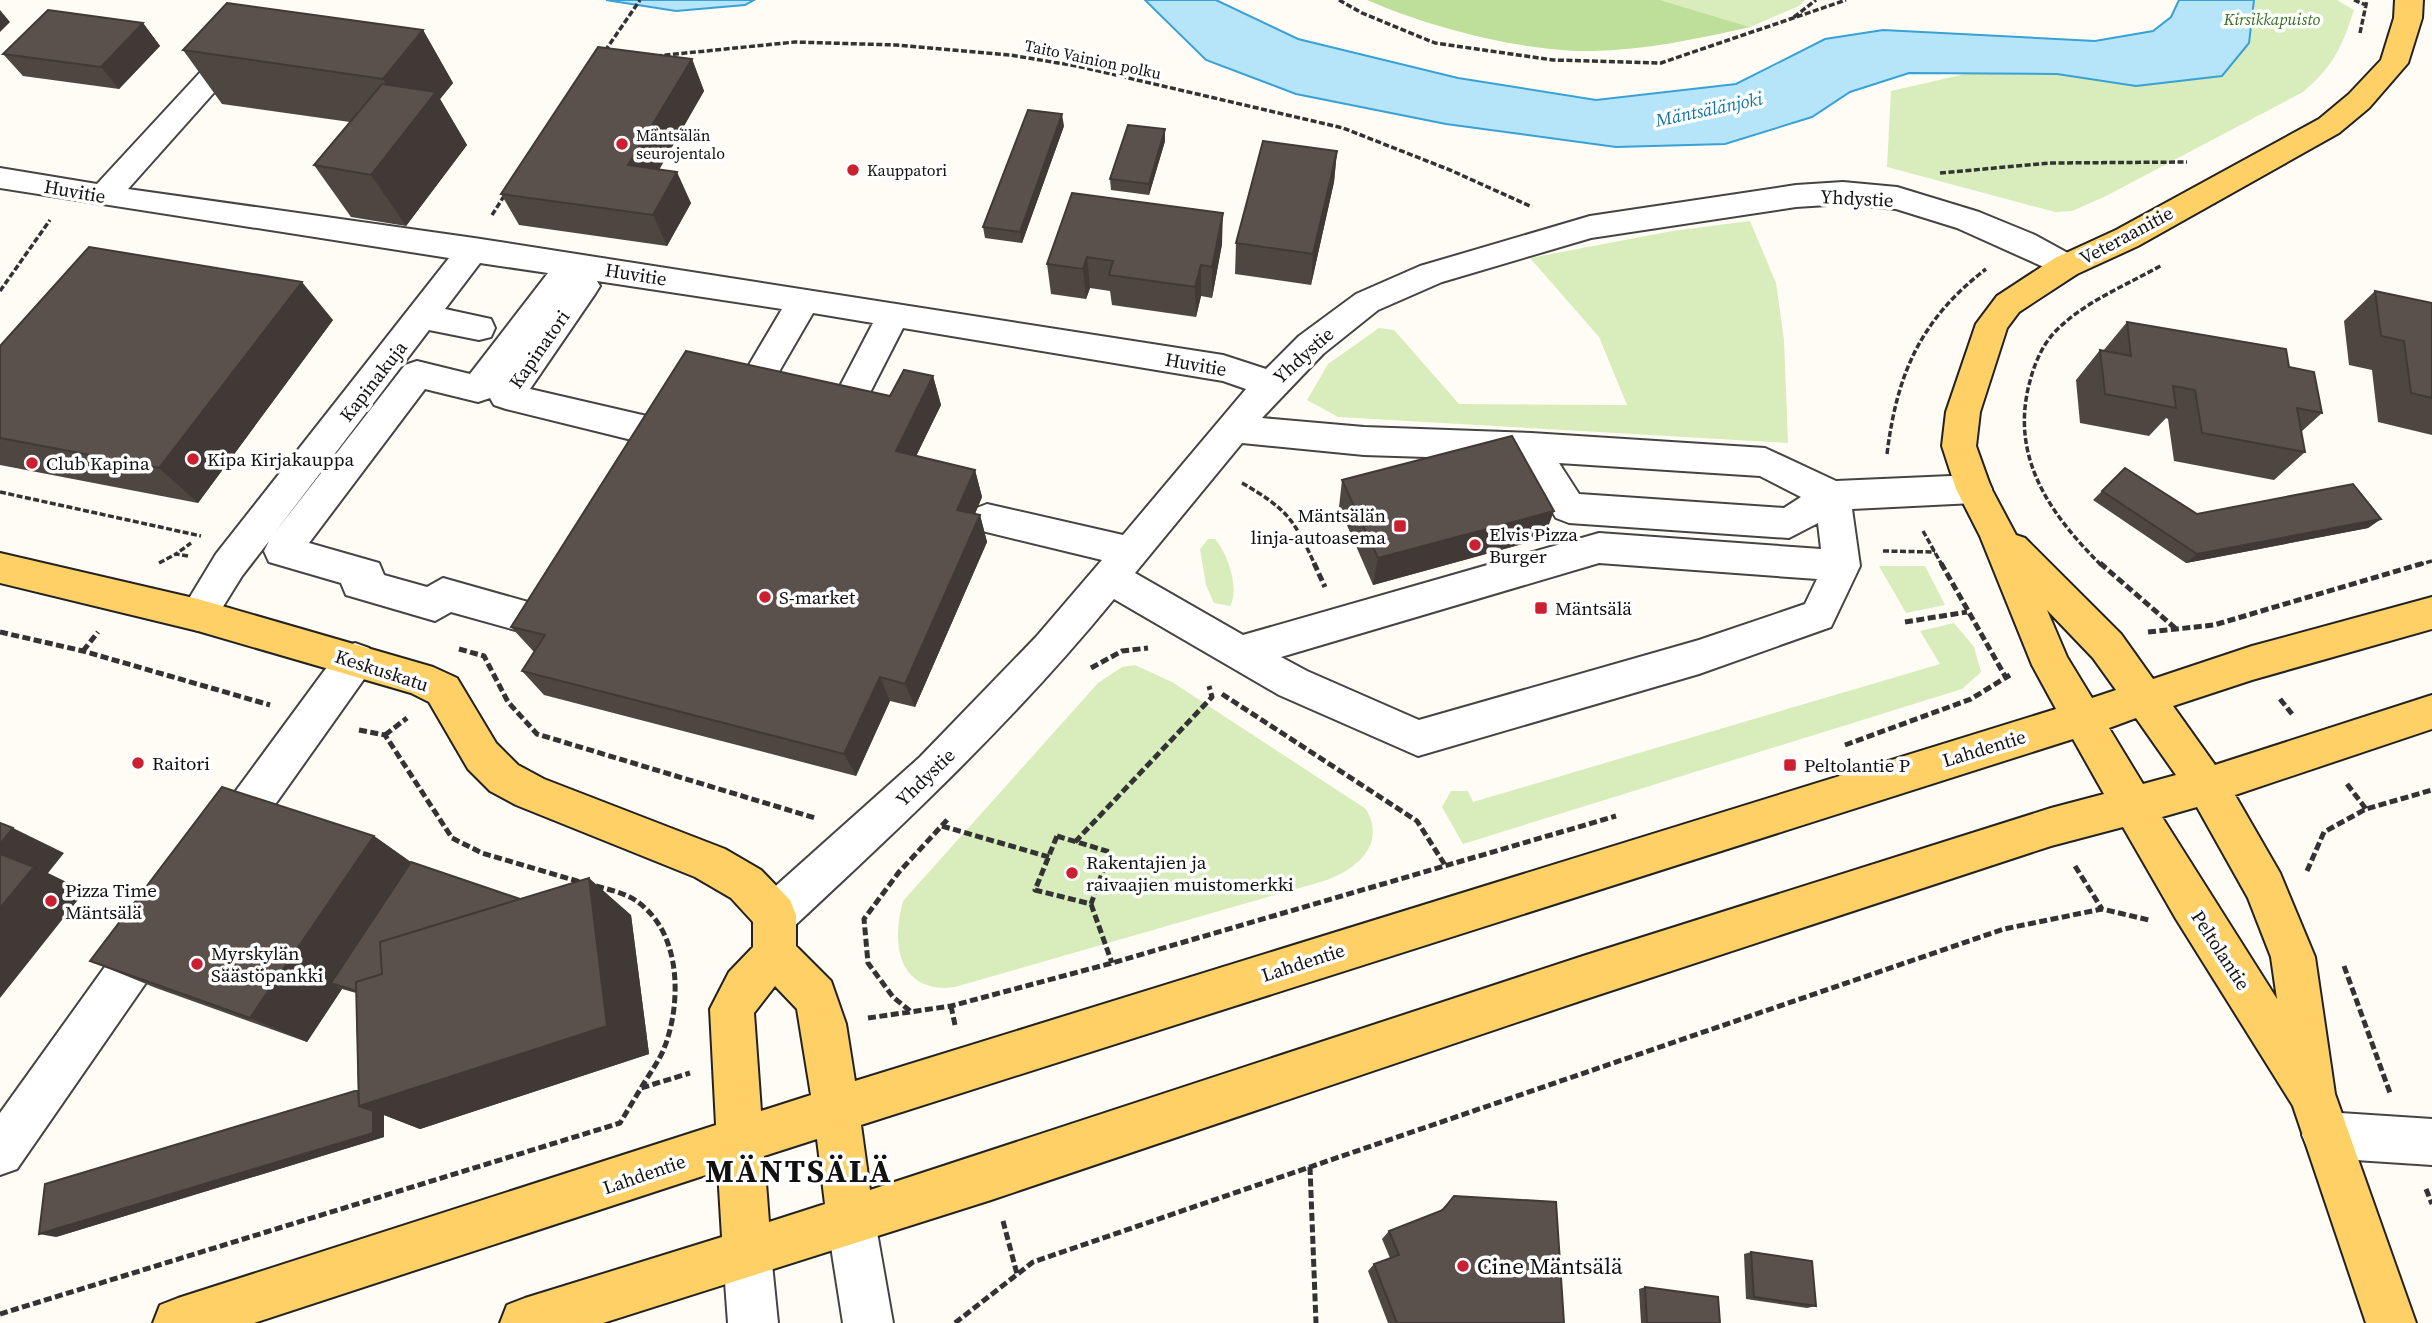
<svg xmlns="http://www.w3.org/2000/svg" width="2432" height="1323" viewBox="0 0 2432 1323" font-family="'Source Serif 4',serif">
<rect width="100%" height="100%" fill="#fffcf5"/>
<path fill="#d8edbb" d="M1660 0H1805L1799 6 1750 27Z
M2254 0H2337L2354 10C2342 47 2333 67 2303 92L2104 197 2072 211 2055 212 1887 167 1891 91 1978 71 2057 74 2249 43Z
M1750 221 1776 283 1784 340 1788 443 1338 417 1307 400 1328 364 1379 328 1394 330 1459 404 1627 405 1599 337 1530 258 1672 231Z
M1208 539H1215C1228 554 1240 589 1230 606L1214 603 1206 585 1200 549Z
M1879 566H1925L1945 605 1906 613Z
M1954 623 1974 647 1981 672 1962 689 1463 844 1442 807 1451 791H1468L1473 802 1940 664 1920 631Z
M1135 665 1172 682 1366 809C1386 843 1359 868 1327 880L955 987C898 994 891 944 903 901L1098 683 1122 667Z"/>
<path fill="#bddf99" d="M1367 0H1660L1750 27C1697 39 1645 50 1591 51 1523 52 1428 27 1367 0Z"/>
<path fill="#b6e5fa" stroke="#39a1d5" stroke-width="2" d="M606 0H754L745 5 676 11Z
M1145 0H1216L1298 39 1458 78 1596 100 1736 84 1825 39 1883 30 2095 41 2153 31 2171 17 2179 0H2254L2249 43 2222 76 2136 86 2057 74 1909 73 1850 92 1812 117 1725 144 1616 147 1446 124 1296 94 1206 60Z"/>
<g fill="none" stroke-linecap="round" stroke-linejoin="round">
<defs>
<path id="minor" d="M241 36 251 39 255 45 251 51 128 189 474 238 1223 355 1266 369 1299 336 1356 294 1420 266 1590 216 1796 185 1843 182 1897 187 1979 212 2035 235 2077 258 2082 266 2077 274 2066 277 1957 228 1896 209 1843 204 1796 207 1591 238 1442 282 1378 310 1323 354 1262 418 1364 427 1531 433 1765 448 1836 481 1974 475 1987 479 1992 489 1987 499 1974 503 1852 509 1860 566 1831 627 1699 674 1418 756 1279 695 1114 599C1015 720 905 823 790 930L775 936 760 930 754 915 760 900 920 757 1036 637 1102 560 974 529 969 519 974 509 987 504 1123 535 1246 389 1223 381 903 328 855 422 843 426 831 422 826 413 873 323 813 313 762 401 750 405 738 401 733 392 782 309 597 281 600 286 595 294 530 389 664 420 676 424 681 434 557 633 544 638 451 612 435 621 346 595 341 583 269 562 264 551 269 541 242 576 211 626 198 631 185 626 179 615 216 554 449 258 0 188V168L97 184 231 39ZM480 263 548 273 470 374 417 361 405 365 273 535 429 330 479 340 491 337 495 328 491 319 445 309ZM425 389 478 402 490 398 494 405 506 409 640 442 535 604 443 578 427 587 384 575 379 563 309 543ZM1242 443 1364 455 1521 460 1556 518 1569 523 1789 538 1818 523 1821 549 1599 533 1243 635 1135 573ZM1559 463 1760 476 1801 497 1784 508 1579 494ZM1599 563 1817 579 1805 604 1699 640 1419 720 1307 671 1281 657Z
M355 643 369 648 374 660 369 672 240 854 225 859 210 854 204 840 210 826 341 648Z
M155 912 170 918 177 933 170 948 17 1169 0 1175V1113L140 918Z
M2325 1112 2432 1119V1165L2325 1158 2309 1151 2302 1135 2309 1119Z
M851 1197 868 1204 875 1221 893 1323H843L827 1221 834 1204Z
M747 1230 764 1237 771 1254 778 1323H728L723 1254 730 1237Z"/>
<path id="major" d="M2395 0H2423L2422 18 2408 63 2369 108 2339 133 2138 246 2077 274 2019 312 2007 328 1980 412 1976 446 1991 488 2016 535 2025 538 2121 634 2153 679 2252 646 2432 597V629L2252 680 2173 706 2215 765 2432 695V729L2235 795 2280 873 2315 957 2335 1094 2416 1323H2366L2293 1106 2176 919 2123 827 2051 846 1583 1000 991 1200 603 1323H500L507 1305 525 1298 722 1237 718 1171 254 1323H153L160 1305 178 1298 716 1125 710 1009 729 972 753 947V922L731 898 695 877 516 805 490 791 468 769 429 702 411 693 198 631 0 583V553L198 599 433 667 457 678 496 743 518 765 544 779 725 849 761 870 790 900 796 915V946L831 981 846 1024 855 1081 2056 709 2032 665 1980 536 1956 489 1942 446 1946 412 1976 324 1997 296 2055 258 2116 230 2319 119 2349 94 2381 60 2394 18ZM2047 610 2093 658 2116 690 2092 698 2067 657ZM2136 718 2176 775 2143 784 2109 728ZM2073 739 2104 794 2051 808 1583 956 870 1190 861 1125ZM2197 807 2248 898 2271 957 2277 999 2162 817ZM775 986 797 1009 811 1095 761 1111 754 1013ZM817 1139 825 1204 769 1222 764 1156Z"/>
</defs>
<use href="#minor" stroke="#444" stroke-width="4"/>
<use href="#major" stroke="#222" stroke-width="4"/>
<path stroke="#333" stroke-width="3.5" stroke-dasharray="6 2.5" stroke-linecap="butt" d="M1339 0 1362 13 1435 43 1553 60 1661 63 1846 0
M2354 0 2366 5
M1794 17 1816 0
M2360 33 2367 0
M605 51 640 0
M656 56 795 42 896 45 1010 55 1077 66 1343 128 1450 170 1532 207
M1940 173 2050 163 2187 162
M492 215 506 193
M0 291 50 220
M1887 454C1897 373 1921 319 1986 269
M1242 483C1287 509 1294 519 1315 565
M0 492 201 536
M1923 531 1942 565
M1883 551 1935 552
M188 556 176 554 191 543
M159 563 176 554
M2101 565C2050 514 2009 457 2030 381 2034 365 2042 346 2053 334 2081 303 2127 285 2162 265
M2418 565 2432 561"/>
<path stroke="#333" stroke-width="5" stroke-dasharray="8 3.5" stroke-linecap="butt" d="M1314 563 1325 587
M1941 563 2005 676
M2100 563 2175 628
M1905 622 1967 612
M0 632 83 651 270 705
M2148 632 2214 625 2424 563
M459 649 484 656 508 702 537 734 815 818
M83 651 98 632
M1091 668 1122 651 1148 648
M1222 694 1417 821 1445 865
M2280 699 2292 714
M359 730 385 735 452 838 482 853 584 883
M385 735 407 718
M1845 745 1971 699 2010 675
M2347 784 2366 809
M942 826 1049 857
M1057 836 1110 852 1091 904 1035 890Z
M1075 842 1212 697 1209 686
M2075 866 2102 909
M2307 871 2324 832 2366 809 2432 790
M596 886C614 891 631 894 645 908 682 941 681 1008 663 1051 657 1064 648 1076 641 1088
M1091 904 1112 963
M2344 966 2390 1093
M951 1006 955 1025
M910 1011 893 997 868 963 864 919 899 872 948 819
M868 1018 951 1006 1112 963 1616 816
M1310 1167 1316 1323
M2426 1189 2432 1204
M1003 1221 1017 1274
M0 1314 620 1123 641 1088 690 1073
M955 1323 1033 1262 2004 929 2102 909 2149 920"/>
<use href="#minor" fill="#fff" fill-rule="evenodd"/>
<use href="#major" fill="#ffd065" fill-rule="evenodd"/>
</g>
<path fill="#4e4641" d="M143 23 160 46 119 89 23 76 3 54Z
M423 30 453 83 440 99 467 145 406 226 351 217 314 165 350 122 222 104 183 50Z
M692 59 704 91 659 170 691 203 667 246 519 225 501 194Z
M1064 126 1022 243 985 238 983 227Z
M1165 141 1149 195 1111 190 1110 179Z
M1337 151 1334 182 1311 285 1235 274 1236 243Z
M1072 193 1222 244 1212 298 1201 296 1196 317 1112 305 1110 291 1090 288 1086 299 1051 294 1047 264Z
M2375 291 2432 303V435L2378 422 2372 370 2349 365 2344 321Z
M333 320 198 503 0 465V346Z
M2127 322 2289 367 2322 413 2301 432 2305 452 2274 480 2174 461 2168 419 2166 418 2149 436 2080 423 2076 380 2100 350 2103 351Z
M933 376 941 405 916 456 975 470 982 497 975 514 980 515 987 542 915 707 890 701 856 776 544 695 522 671 534 652 511 627 890 396Z
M2125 468 2197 514 2381 519 2368 528 2186 563 2093 500Z
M1342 480 1544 538 1373 585 1339 507Z
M374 836 411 862 520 899 631 915 649 1054 420 1129 384 1115V1137L56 1237 358 1090 356 993 342 989 307 1042 156 988 90 961Z
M1454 1196 1564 1323H1388L1368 1271 1374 1264 1390 1258 1382 1239 1389 1231 1440 1211Z
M1751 1252 1816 1306 1807 1308 1746 1299 1744 1254Z
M1645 1287 1720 1323H1641L1639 1289Z"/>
<path fill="#403935" d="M0 10 10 22 0 32Z
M143 23 160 46 119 89 101 67Z
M423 30 453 83 440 99 467 145 406 226 371 175 411 124 383 79Z
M692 59 704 91 643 197 628 165Z
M1062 114 1064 126 1022 243 1020 232Z
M1165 129V141L1149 195V184Z
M1337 151 1334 182 1311 285 1313 254Z
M677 172 691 203 667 246 653 215Z
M1223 213 1222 244 1212 298V267Z
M1087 257 1090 288 1086 299 1083 269Z
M1201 265V296L1196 317 1195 287Z
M302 282 333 320 198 503 159 468Z
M933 376 941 405 905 479 896 451Z
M975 470 982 497 965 537 957 510Z
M1554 511 1544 538 1373 585 1378 558Z
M980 515 987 542 915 707 905 684Z
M2381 519 2368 528 2186 563 2197 554Z
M880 677 890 701 856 776 844 754Z
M13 828 64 853 48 873 85 891 0 998V844Z
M374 836 420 869 331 983 342 989 307 1042 250 1018Z
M589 878 631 915 649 1054 420 1129 384 1115V1137L56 1237 39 1234 359 1106Z"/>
<path fill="#5b514c" stroke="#403935" stroke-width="2" d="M227 3 423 30 383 79 183 50Z
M48 10 143 23 101 67 3 54Z
M598 47 692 59 628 165 677 172 653 215 501 194Z
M382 84 436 92 371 175 314 165Z
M1028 110 1062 114 1020 232 983 227Z
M1128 125 1165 129 1149 184 1110 179Z
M1263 141 1337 151 1313 254 1236 243Z
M1072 193 1223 213 1212 267 1201 265 1195 287 1109 275 1113 261 1087 257 1083 269 1047 264Z
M89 247 302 282 159 468 0 438V346Z
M2375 291 2432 303V398L2411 393 2404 341 2381 336Z
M2127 322 2286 349 2289 367 2314 372 2322 413 2297 408 2305 452 2202 433 2195 390 2173 386 2176 408 2105 394 2100 350 2131 356Z
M686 351 890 396 904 370 933 376 896 451 975 470 957 510 980 515 905 684 880 677 844 754 522 671 545 635 511 627Z
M1512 436 1554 511 1378 558 1342 480Z
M2125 468 2197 514 2353 484 2381 519 2197 554 2102 491Z
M222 787 374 836 250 1018 90 961Z
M0 823 13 828 0 844Z
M0 854 34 867 0 908Z
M411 862 520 899 380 942 382 974 356 982V991L331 983Z
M589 878 607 1026 359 1106 356 982 382 974 380 942Z
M358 1090 359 1106 373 1111V1133L39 1234 45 1184Z
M1454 1196 1556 1202 1564 1323H1397L1374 1264 1399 1255 1389 1231 1443 1210Z
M1751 1252 1812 1261 1816 1306 1754 1297Z
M1645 1287 1718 1297 1720 1323H1647Z"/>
<g fill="#cb1f32" stroke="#fff" stroke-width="2.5">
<circle cx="622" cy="144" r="7"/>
<circle cx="853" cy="170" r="7"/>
<circle cx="193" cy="459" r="7"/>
<circle cx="32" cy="463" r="7"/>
<rect x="1393" y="519" width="14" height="14" rx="3.5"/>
<circle cx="1475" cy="545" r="7"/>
<circle cx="765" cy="597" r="7"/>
<rect x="1534" y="601" width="14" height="14" rx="3.5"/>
<circle cx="138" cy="763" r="7"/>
<rect x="1783" y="758" width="14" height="14" rx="3.5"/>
<circle cx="1072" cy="873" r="7"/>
<circle cx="51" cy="901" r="7"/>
<circle cx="197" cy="964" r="7"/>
<circle cx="1463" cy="1266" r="7"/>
</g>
<g text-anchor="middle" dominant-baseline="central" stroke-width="7" stroke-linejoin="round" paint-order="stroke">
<g font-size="16" font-style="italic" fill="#326e1c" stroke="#fff">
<text x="2272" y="19">Kirsikkapuisto</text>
</g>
<g font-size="16" fill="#111" stroke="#fff">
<text transform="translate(1093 59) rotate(12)">Taito Vainion polku</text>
</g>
<g font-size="16" fill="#111" stroke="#fff" text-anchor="start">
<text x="636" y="135">Mäntsälän<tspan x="636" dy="18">seurojentalo</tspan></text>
<text x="867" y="170">Kauppatori</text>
</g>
<g font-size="18" font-style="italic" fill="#1172ac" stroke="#fff">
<text transform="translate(1709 109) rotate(-12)">Mäntsälänjoki</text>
</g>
<g font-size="19" fill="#111" stroke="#fff">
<text transform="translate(75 191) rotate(10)">Huvitie</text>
<text transform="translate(1857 198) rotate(3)">Yhdystie</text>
<text transform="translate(2126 235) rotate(-28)">Veteraanitie</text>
<text transform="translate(636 274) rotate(9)">Huvitie</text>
<text transform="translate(539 349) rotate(-55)">Kapinatori</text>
<text transform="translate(1303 355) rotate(-42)">Yhdystie</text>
<text transform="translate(1196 364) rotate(10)">Huvitie</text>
<text transform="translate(373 381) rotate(-52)">Kapinakuja</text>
<text transform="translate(382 670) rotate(18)">Keskuskatu</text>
<text transform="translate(1984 748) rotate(-17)">Lahdentie</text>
<text transform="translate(925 777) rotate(-44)">Yhdystie</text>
<text transform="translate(2221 950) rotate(57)">Peltolantie</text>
<text transform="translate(1303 962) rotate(-18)">Lahdentie</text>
<text transform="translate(644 1174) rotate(-19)">Lahdentie</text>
</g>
<g font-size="19" fill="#111" stroke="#fff" text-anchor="start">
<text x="207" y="459">Kipa Kirjakauppa</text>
<text x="46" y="463">Club Kapina</text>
<text x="1386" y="515" text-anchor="end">Mäntsälän<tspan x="1386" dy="22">linja-autoasema</tspan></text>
<text x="1489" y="534">Elvis Pizza<tspan x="1489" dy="22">Burger</tspan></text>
<text x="779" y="597">S-market</text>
<text x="1555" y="608">Mäntsälä</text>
<text x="152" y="763">Raitori</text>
<text x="1804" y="765">Peltolantie P</text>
<text x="1086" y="862">Rakentajien ja<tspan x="1086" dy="22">raivaajien muistomerkki</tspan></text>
<text x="65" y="890">Pizza Time<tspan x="65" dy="22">Mäntsälä</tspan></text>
<text x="211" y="953">Myrskylän<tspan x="211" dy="22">Säästöpankki</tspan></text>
</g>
<g font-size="23" fill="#111" stroke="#fff" text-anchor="start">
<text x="1477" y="1266">Cine Mäntsälä</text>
</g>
<g font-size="32" font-weight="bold" letter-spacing="2" fill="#111" stroke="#fff">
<text x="799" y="1171">MÄNTSÄLÄ</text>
</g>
</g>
</svg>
